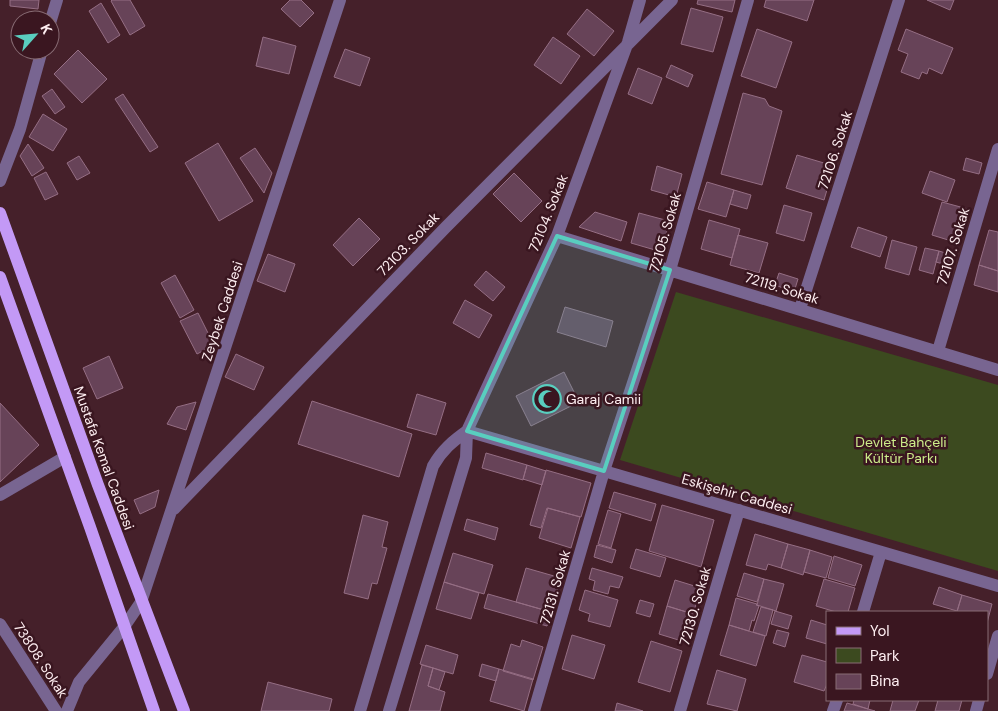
<svg xmlns="http://www.w3.org/2000/svg" width="998" height="711" viewBox="0 0 998 711" font-family="'DM Sans',sans-serif">
<rect width="100%" height="100%" fill="#45202a"/>
<path fill="#3c4a1f" d="M676 292 998 385V571L620 460Z"/>
<path fill="#674358" stroke="#956e84" d="M10 0H39L38 9 10 6Z
M112 0H130L145 26 130 35 111 1Z
M290 0H301L314 13 300 27 281 9Z
M698 0H735L732 12 697 4Z
M766 0H814L807 21 764 7Z
M927 0H954L950 10Z
M101 3 120 35 108 43 89 11Z
M691 8 723 17 713 52 681 44Z
M587 9 614 31 594 56 567 34Z
M757 29 792 42 776 88 741 76Z
M906 29 953 48 942 74 929 68 927 74 922 72 919 79 901 72 908 54 898 50Z
M263 37 296 46 289 74 256 66Z
M553 37 580 56 561 84 534 65Z
M345 49 370 58 360 86 334 77Z
M78 50 107 79 82 103 54 74Z
M671 65 693 75 688 87 666 77Z
M638 68 662 78 652 104 628 94Z
M52 89 65 107 55 114 42 96Z
M743 93 765 99 769 106 782 111 762 185 721 174Z
M123 94 158 147 150 152 115 99Z
M43 114 67 129 53 151 29 137Z
M218 143 253 201 219 221 185 163Z
M28 144 44 168 32 176 20 156Z
M255 148 272 173 264 193 240 158Z
M797 155 834 166 824 200 786 188Z
M79 156 90 173 77 180 67 163Z
M966 158 982 163 979 174 963 170Z
M657 166 682 174 676 197 651 190Z
M930 171 955 180 947 202 922 193Z
M46 172 58 194 45 200 34 178Z
M514 173 542 201 521 222 493 194Z
M707 182 734 190 726 217 698 209Z
M734 190 751 195 747 209 730 204Z
M942 202 968 209 958 243 932 235Z
M784 205 812 213 804 241 776 233Z
M595 212 627 222 621 241 579 227Z
M639 213 669 221 662 252 631 243Z
M359 218 380 239 353 266 333 245Z
M709 220 740 229 732 258 701 249Z
M858 227 887 237 880 257 851 247Z
M989 230 998 232V271L979 265Z
M738 235 768 243 759 273 730 265Z
M892 240 917 247 909 275 885 268Z
M925 248 939 251 933 274 919 270Z
M939 251 952 255 950 266 936 262Z
M268 254 295 264 285 292 257 281Z
M979 265 998 271V292L974 285Z
M486 271 505 287 493 301 474 285Z
M779 273 798 279 794 292 775 285Z
M175 275 194 310 180 318 161 283Z
M465 300 492 315 479 338 453 323Z
M565 307 613 321 606 347 557 332Z
M198 313 214 345 197 354 180 321Z
M236 354 264 367 254 390 225 377Z
M109 356 123 388 97 399 83 368Z
M564 372 579 402 531 426 516 396Z
M417 394 446 403 436 435 407 427Z
M312 401 412 434 399 477 298 444Z
M196 402 186 430 167 424 177 407Z
M0 403 39 445 0 482Z
M486 453 527 465 523 480 482 468Z
M527 465 546 471 542 485 523 479Z
M546 470 591 483 581 517 547 508 541 528 530 525Z
M159 490 155 507 140 514 134 500Z
M614 492 656 504 651 521 609 508Z
M662 505 714 520 701 567 649 551Z
M548 508 580 517 571 548 539 538Z
M608 510 621 514 611 548 598 544Z
M363 515 388 522 382 547 387 548 377 584 372 583 368 599 344 593Z
M467 519 498 528 495 540 464 530Z
M755 534 788 544 781 568 768 564 766 570 746 565Z
M788 544 810 550 803 575 781 568Z
M597 545 616 550 612 563 594 557Z
M636 549 666 558 660 577 630 568Z
M810 550 832 557 826 578 804 572Z
M453 553 493 565 484 594 444 582Z
M834 556 862 565 855 586 828 578Z
M526 568 561 578 551 612 516 602Z
M592 568 623 577 619 588 610 586 608 594 593 590 595 581 589 579Z
M744 573 764 579 757 602 737 596Z
M764 579 784 584 776 611 757 605Z
M824 579 855 588 848 612H836L816 606Z
M675 580 701 588 693 614 667 606Z
M444 582 479 593 471 619 436 609Z
M939 587 962 595 957 611 933 604Z
M585 590 618 600 610 627 588 621 590 614 579 610Z
M488 594 551 612 547 626 484 608Z
M962 595 992 604 987 623V612H957Z
M736 598 757 604 756 605 759 606 754 621 752 620 749 631 729 625Z
M640 600 654 604 650 617 636 613Z
M667 606 693 614 685 642 659 634Z
M761 607 773 610 766 636 753 632Z
M775 611 792 616 788 629 771 624Z
M811 620 827 625V644L806 638Z
M729 625 765 636 756 666 720 655Z
M777 630 789 633 785 647 773 643Z
M572 635 605 645 594 679 562 669Z
M522 640 543 647 533 680 503 671 511 644 520 647Z
M651 641 682 651 670 692 638 682Z
M426 645 458 655 453 674 420 664Z
M802 655 827 662V684L824 691 794 682Z
M482 664 499 669 496 681 479 676Z
M422 665 433 668 428 686 445 692 440 711H409Z
M433 668 445 672 439 690 428 686Z
M499 669 533 679 524 711 490 701Z
M717 670 746 679 737 711 707 704Z
M268 682 332 699 329 711H261Z
M854 700H870L868 709 853 704Z
M893 700H919L915 711H890Z
M938 700H962L959 711H935Z
M617 703 643 711H615Z
M847 703 875 711H844Z"/>
<g fill="none" stroke-linecap="round" stroke-linejoin="round">
<path stroke="#786591" stroke-width="12" d="M50 23 57 0
M0 181 20 129 42 50
M557 236 998 370
M800 309 899 0
M938 351 998 149
M467 431 998 586
M0 495 65 457
M174 509 446 227 672 0
M863 612 881 552
M0 624 56 711
M987 674 998 636
M67 711 79 682 124 627 141 602 340 0
M360 711 433 466C442 450 453 441 467 431
M389 711 466 458 467 431 557 236 628 42 640 0
M534 711 604 471 670 270 748 0
M680 711 739 510
M833 711 837 700
M976 711 979 700"/>
<path stroke="#c399f6" stroke-width="12" d="M0 213 98 485 184 711
M0 277 90 527 154 711"/>
</g>
<path fill="#59cebf" fill-opacity="0.2" stroke="#59cebf" stroke-width="4" stroke-linejoin="round" d="M557 236 670 270 604 471 467 431Z"/>
<defs>
<symbol id="mosque-ring" viewBox="-11 -11 22 22"><circle r="9.5" fill="#3a1620" stroke="#59cebf" stroke-width="1.5"/><path d="M3.5-4.9A6 6 0 1 0 3.5 4.9A5 5 0 1 1 3.5-4.9Z" fill="#59cebf"/></symbol>
</defs>
<g fill-rule="evenodd">
<use href="#mosque-ring" x="531" y="383" width="32" height="32"/>
</g>
<g text-anchor="middle" dominant-baseline="central" stroke-width="5" stroke-linejoin="round" paint-order="stroke">
<g font-size="14" fill="#feeef1" stroke="#3a1620">
<text transform="translate(835 150) rotate(-72)">72106. Sokak</text>
<text transform="translate(548 213) rotate(-68)">72104. Sokak</text>
<text transform="translate(665 232) rotate(-74)">72105. Sokak</text>
<text transform="translate(408 244) rotate(-46)">72103. Sokak</text>
<text transform="translate(953 246) rotate(-73)">72107. Sokak</text>
<text transform="translate(782 288) rotate(17)">72119. Sokak</text>
<text transform="translate(222 311) rotate(-72)">Zeybek Caddesi</text>
<text transform="translate(104 458) rotate(70)">Mustafa Kemal Caddesi</text>
<text transform="translate(737 494) rotate(16)">Eskişehir Caddesi</text>
<text transform="translate(555 587) rotate(-74)">72131. Sokak</text>
<text transform="translate(695 606) rotate(-74)">72130. Sokak</text>
<text transform="translate(41 660) rotate(57)">73808. Sokak</text>
</g>
<g font-size="14" fill="#feeef1" stroke="#3a1620" text-anchor="start">
<text x="566" y="399">Garaj Camii</text>
</g>
<g font-size="14" fill="#cced8a" stroke="#3a1620">
<text x="901" y="442">Devlet Bahçeli<tspan x="901" dy="16">Kültür Parkı</tspan></text>
</g>
</g>
<rect x="826" y="611" width="162" height="90" fill="#3a1620" stroke="#886c74"/>
<rect x="836" y="627" width="25" height="8" fill="#c399f6" stroke="#886c74"/>
<text x="870" y="636" font-size="15" fill="#feeef1">Yol</text>
<rect x="836" y="648" width="25" height="15" fill="#3c4a1f" stroke="#886c74"/>
<text x="870" y="661" font-size="15" fill="#feeef1">Park</text>
<rect x="836" y="674" width="25" height="15" fill="#674358" stroke="#886c74"/>
<text x="870" y="686" font-size="15" fill="#feeef1">Bina</text>
<g transform="translate(35 35) rotate(63)"><circle r="24" fill="#3a1620" stroke="#886c74"/>
<path d="M0-4L9 19L0 12L-9 19Z" fill="#59cebf"/>
<text y="-8" font-size="14" font-weight="bold" text-anchor="middle" fill="#feeef1">K</text>
</g>
</svg>
